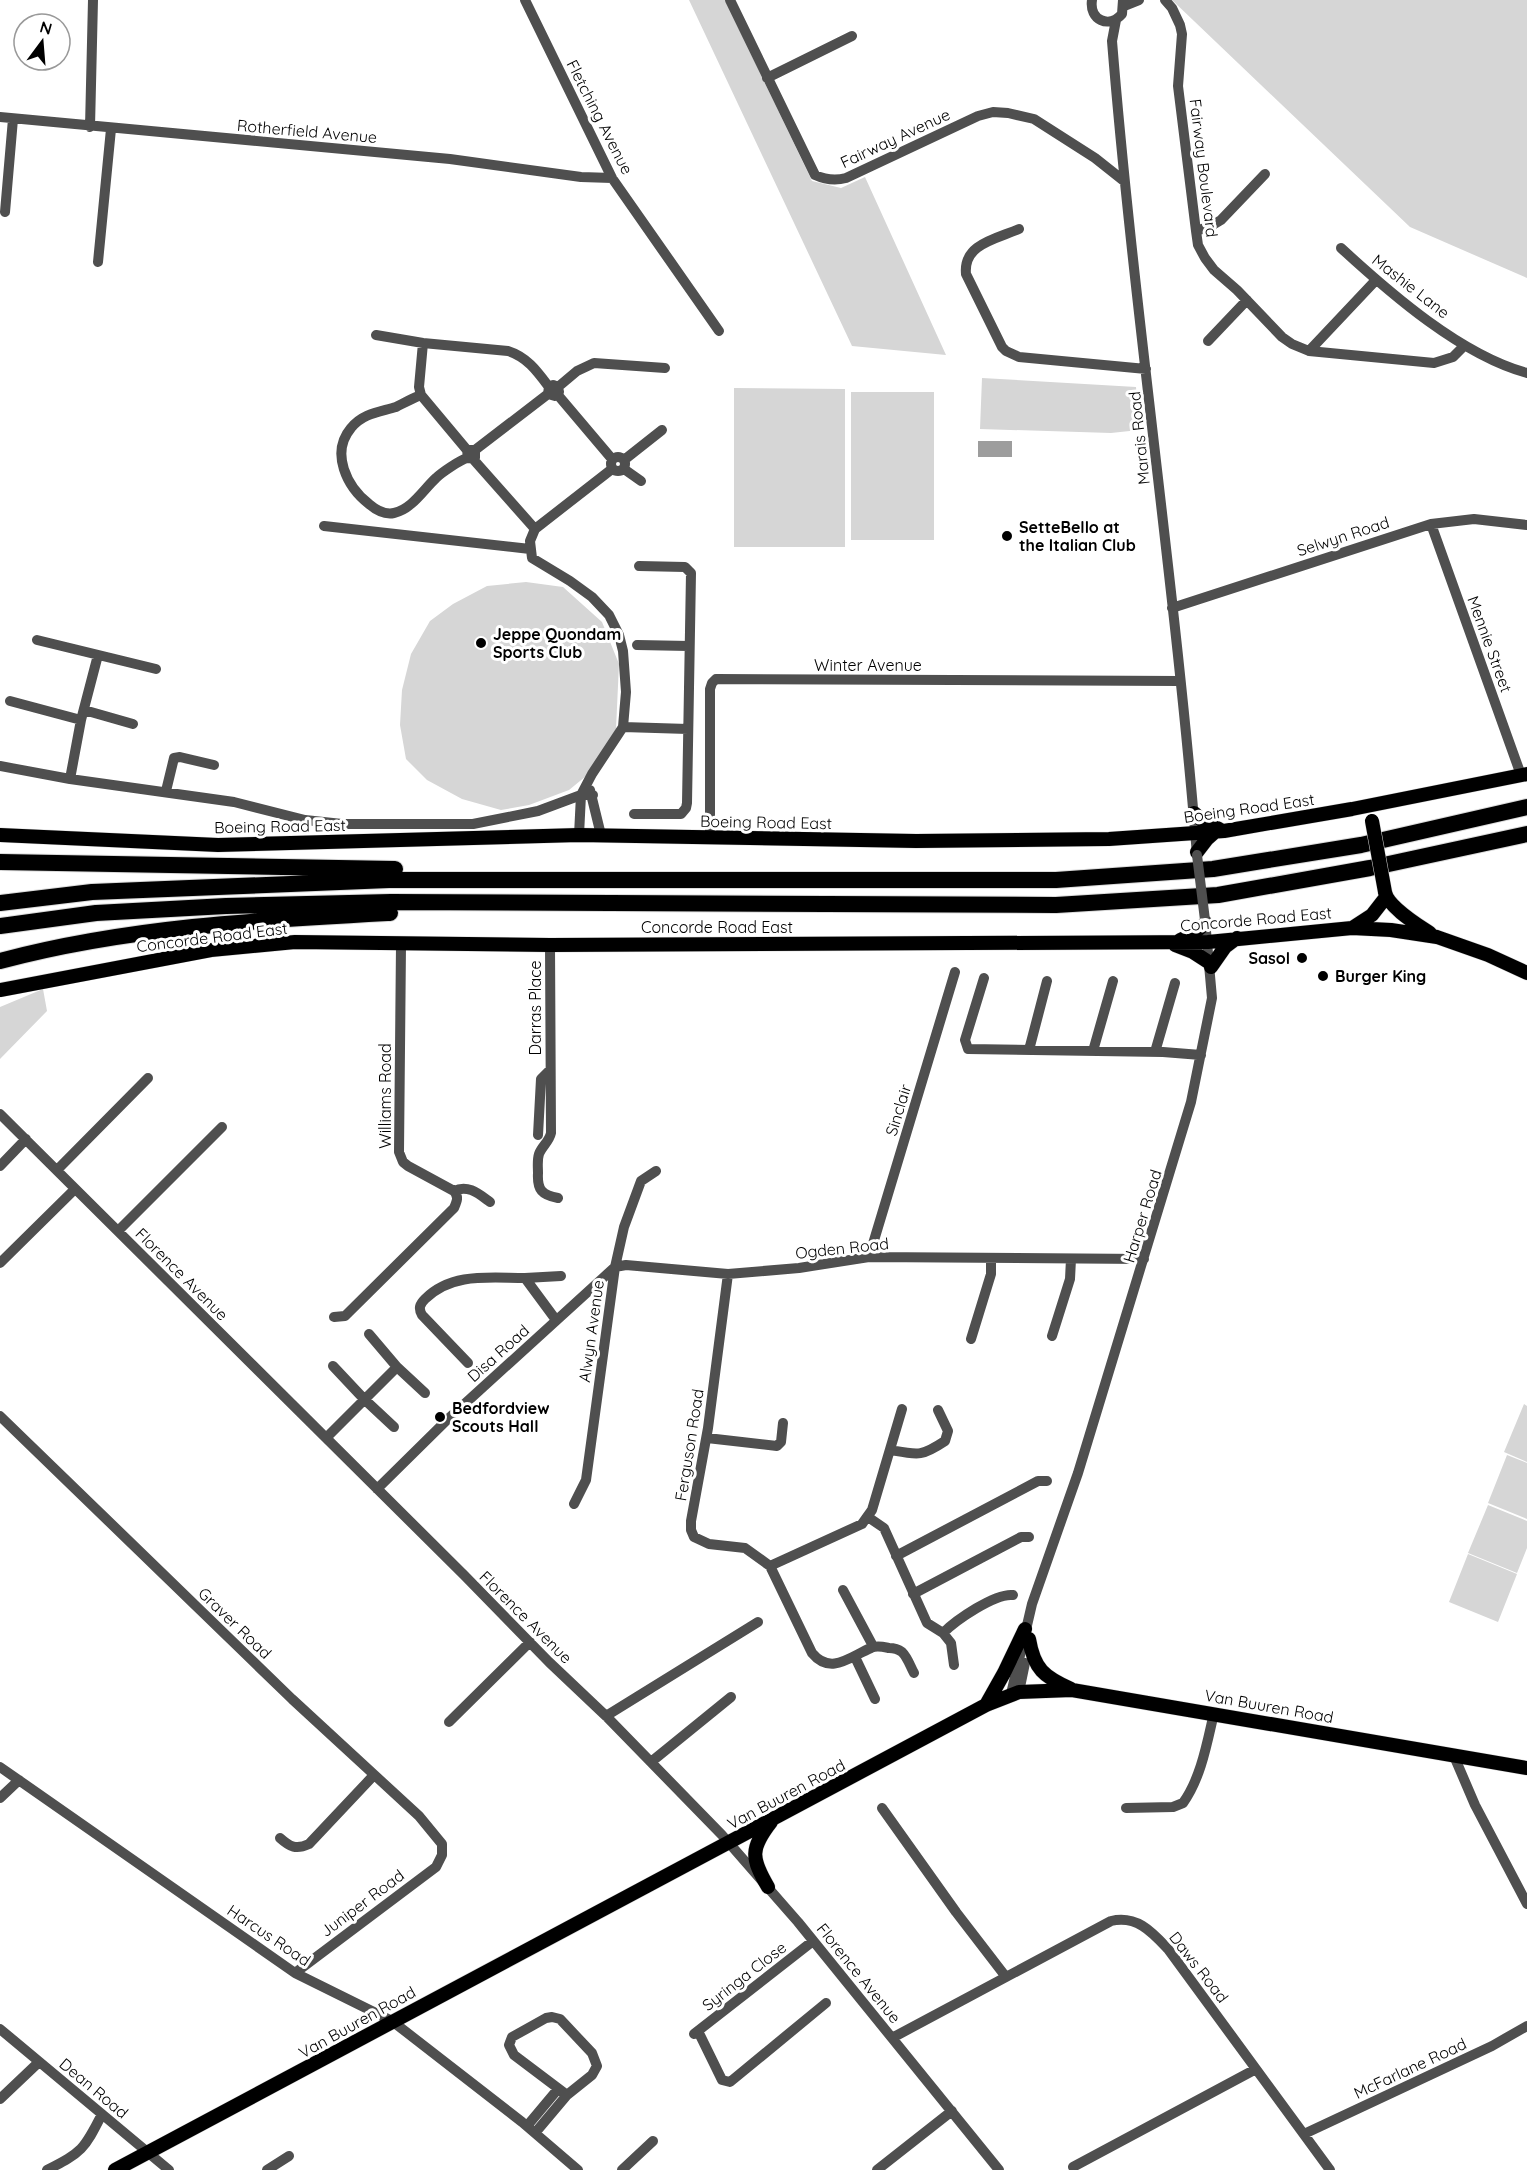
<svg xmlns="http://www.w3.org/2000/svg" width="1527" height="2170" viewBox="0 0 1527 2170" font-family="Quicksand,sans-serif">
<rect width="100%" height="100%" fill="#fff"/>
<path fill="#d6d6d6" d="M689 0H725L812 181 841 188 865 177 946 355 852 346Z
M1172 0H1527V278L1410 227Z
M982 378 1136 387 1139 430 1111 433 980 429Z
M734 388 845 389V547H734Z
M851 392H934V540H851Z
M526 582 563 587 602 622 619 664 616 729 591 772 569 790 529 805 501 810 462 799 427 780 406 759 400 725 402 690 411 654 430 621 453 604 487 586Z
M43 989 47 1011 0 1059V1007Z
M1524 1404 1527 1406V1462L1504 1452Z
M1507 1455 1527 1463V1519L1488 1503Z
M1488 1505 1527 1521V1548L1517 1573 1468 1553Z
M1468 1554 1517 1574 1498 1622 1449 1602Z"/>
<path fill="#9d9d9d" d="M978 441H1012V457H978Z"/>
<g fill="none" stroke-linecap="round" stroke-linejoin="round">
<defs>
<path id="major" d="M1194 813 1205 823 1219 829
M0 835 218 845 579 835 916 841 1109 839 1224 831 1352 809 1527 774
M1197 852 1207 839 1216 831
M1385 892C1388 907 1418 925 1430 933
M1352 928 1372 915 1386 897
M1180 940 1193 934 1206 923
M1175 945 1193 952 1210 963
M1211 967 1225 947 1237 938
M0 990 211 950 295 942 550 945 1208 942 1352 928 1391 930 1437 937 1488 955 1527 973
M1029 1639C1034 1669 1044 1677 1071 1689
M986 1705 1004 1673 1025 1629
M768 1887C751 1858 750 1849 771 1822
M115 2170 986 1705 1019 1692 1072 1690 1527 1768"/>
<path id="highway" d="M0 862 395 869
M0 903 92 892 389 880H1056L1213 869 1361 845 1527 807
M0 926 96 913 226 906 391 902 1056 905 1218 895 1370 868 1527 834
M0 961C127 927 260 920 390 913"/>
</defs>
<use href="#major" stroke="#dbdbdb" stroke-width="15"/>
<use href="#highway" stroke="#dbdbdb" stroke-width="18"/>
<path stroke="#4f4f4f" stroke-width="10" d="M525 0 612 178 719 331
M730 0 815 175C826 180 835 181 846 178L978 116 993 112 1008 113 1034 119 1095 158 1124 181
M1092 0C1089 20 1109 29 1122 14L1123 0
M1165 0 1172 8 1180 25 1182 34 1178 86 1196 231 1198 245 1205 258 1214 270 1237 290 1282 337 1292 344 1309 351 1434 363 1453 357 1464 346
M1124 6 1139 0
M1116 20 1112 41C1134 313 1175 583 1197 855
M767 78 852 36
M0 117 450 159 581 177 612 178
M90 127 93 0
M5 212 13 119
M1019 229C996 239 963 244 966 274L1002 347 1006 351 1019 357 1146 369
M1196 231 1211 226 1221 220 1265 174
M1341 248C1391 294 1461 355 1527 373
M98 262 111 129
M376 335 423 343 508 351C527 357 537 371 549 387
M1208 341 1247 300
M423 343 419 387 421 395 467 450
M1309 351 1376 280
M558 387 577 371 594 363 665 368
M557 394 612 459
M421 395C413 398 404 403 396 407 380 412 363 413 351 428 330 453 347 487 369 504 376 510 384 515 394 513 412 509 423 490 436 478 441 473 460 460 467 458 470 458 473 459 475 458V450H467L468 458
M475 450 548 394 549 387 553 385 558 387 559 392 555 396 548 394
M611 464a7 7 0 1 1 14 0a7 7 0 1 1-14 0Z
M473 459 535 529
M624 460 662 430
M624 469 641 481
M1431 524 1521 775
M324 526 530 549
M1172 608 1431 524 1474 519 1527 525
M37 640 156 669
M637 645 689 646
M10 701 81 720
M84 710 133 724
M623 727 688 729
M0 766 70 779 234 802 305 820 342 824H473L538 811 581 795H593
M70 779 81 720 98 655
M590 790 601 835
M166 791 174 758 180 757 214 765
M634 814H681L686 808 687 803 691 573 685 567 639 566
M579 835 581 795 592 774 623 727 626 692 623 651 619 635 609 615 592 597 570 581 532 558 530 541 535 529 612 469
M710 837V689L712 683 716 679 1180 681
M550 945 551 1133C549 1142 542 1146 539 1154 537 1160 538 1167 538 1173 537 1190 542 1195 558 1198
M984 978 965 1040 968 1049 1163 1052 1201 1055
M1029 1050 1047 981
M1093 1051 1113 981
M1155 1052 1175 983
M0 1114 464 1575 549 1662 606 1716 722 1835 798 1922 999 2170
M538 1135 541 1079 550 1070
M0 1166 26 1139
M57 1170 148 1078
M454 1191C468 1184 479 1194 490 1202
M118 1231 222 1127
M869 1257 955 972
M0 1263 75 1189
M615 1267 626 1265 728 1274 799 1268 869 1257 1144 1259
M728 1274 708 1428 691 1521V1530L694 1537 709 1544 745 1548 770 1566 862 1524 872 1510 902 1409
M334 1317 345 1316 454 1208C457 1201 459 1197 454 1191L408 1166 403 1162 399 1152 401 945
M556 1320 525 1278 561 1276
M1052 1336 1070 1279 1071 1259
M971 1339 991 1274V1258
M468 1363 422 1315C418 1308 420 1304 425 1299 452 1272 490 1278 525 1278
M333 1366 364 1399 394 1427
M397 1367 425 1393
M0 1416 292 1699 419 1816 442 1844V1855L436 1867 295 1973
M326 1438 397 1367 369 1334
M707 1438 777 1446 781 1442 783 1423
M890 1450C918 1455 921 1457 945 1441L948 1431 938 1410
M377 1489 448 1419 615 1267
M574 1504 586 1480 615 1267 624 1227 641 1181 656 1171
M868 1517 884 1528 927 1623 943 1633 951 1643 954 1665
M896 1556 1038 1481H1047
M770 1566 812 1653C831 1676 851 1656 871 1648 876 1645 884 1647 889 1648 894 1648 898 1649 902 1652 908 1658 910 1666 914 1673
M843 1590 873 1646
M913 1594 1021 1537H1029
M943 1633C956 1620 995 1593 1013 1595
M855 1657 875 1699
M1019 1692 1025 1663
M1011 1694 1032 1604 1078 1473 1191 1102 1212 998 1205 920
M606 1716 758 1622
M449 1722 530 1642
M1454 1756 1475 1805 1527 1904
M651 1762 731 1697
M0 1767 295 1973 392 2021 522 2122 578 2170
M0 1798 19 1780
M882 1808 956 1912 1006 1977
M1126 1808 1173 1807 1183 1803C1201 1778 1207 1743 1214 1713
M280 1838C290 1847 296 1850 309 1844L374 1775
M0 2029 169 2170
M698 2031 722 2080 730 2082 826 2003
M694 2034 813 1941
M892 2038 1111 1921C1137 1915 1152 1932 1168 1949L1330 2170
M0 2099 39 2062
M527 2126 558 2089
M535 2133 567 2095 592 2075 597 2066 592 2053 560 2019 552 2017 546 2018 512 2037 509 2045 514 2055 567 2095
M1304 2134 1492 2046 1527 2026
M1073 2167 1256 2069
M47 2170C82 2152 84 2150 102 2114
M267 2170 289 2156
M622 2170 653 2141
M877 2170 952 2111"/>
<use href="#major" stroke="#000" stroke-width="14"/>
<use href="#highway" stroke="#000" stroke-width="16"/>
<defs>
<path id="major-bridge" d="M1372 821 1385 892"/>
</defs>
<use href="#major-bridge" stroke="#dbdbdb" stroke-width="15" stroke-linecap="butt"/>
<path stroke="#4f4f4f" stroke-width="10" d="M1197 855 1205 920"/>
<use href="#major-bridge" stroke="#000" stroke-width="14"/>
</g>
<g fill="#000" stroke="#fff" stroke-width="2">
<circle cx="1007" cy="536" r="6"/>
<circle cx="481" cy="643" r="6"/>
<circle cx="1302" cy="958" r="6"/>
<circle cx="1323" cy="976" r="6"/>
<circle cx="440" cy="1417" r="6"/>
</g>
<g text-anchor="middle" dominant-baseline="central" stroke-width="6" stroke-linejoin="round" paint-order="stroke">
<g font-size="16" fill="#000" stroke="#fff">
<text transform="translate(600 117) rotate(63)">Fletching Avenue</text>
<text transform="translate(307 131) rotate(5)">Rotherfield Avenue</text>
<text transform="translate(895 138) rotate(-25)">Fairway Avenue</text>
<text transform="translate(1204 168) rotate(83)">Fairway Boulevard</text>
<text transform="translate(1411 286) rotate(38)">Mashie Lane</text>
<text transform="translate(1139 438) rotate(-96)">Marais Road</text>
<text transform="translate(1343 536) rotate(-18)">Selwyn Road</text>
<text transform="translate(1490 644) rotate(70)">Mennie Street</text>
<text x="868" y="665">Winter Avenue</text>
<text transform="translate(1249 808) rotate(-8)">Boeing Road East</text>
<text transform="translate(766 822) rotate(1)">Boeing Road East</text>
<text transform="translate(280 826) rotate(-1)">Boeing Road East</text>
<text transform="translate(1256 919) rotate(-5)">Concorde Road East</text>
<text x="717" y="927">Concorde Road East</text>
<text transform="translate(212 937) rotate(-7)">Concorde Road East</text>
<text transform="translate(535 1008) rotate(-90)">Darras Place</text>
<text transform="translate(385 1096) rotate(-90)">Williams Road</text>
<text transform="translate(898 1110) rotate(-73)">Sinclair</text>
<text transform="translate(1142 1216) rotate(-73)">Harper Road</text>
<text transform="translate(842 1248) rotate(-6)">Ogden Road</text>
<text transform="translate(182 1274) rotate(45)">Florence Avenue</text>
<text transform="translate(591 1331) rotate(-82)">Alwyn Avenue</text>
<text transform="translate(498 1353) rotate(-42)">Disa Road</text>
<text transform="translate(689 1445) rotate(-81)">Ferguson Road</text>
<text transform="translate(526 1617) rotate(45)">Florence Avenue</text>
<text transform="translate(235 1623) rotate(44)">Graver Road</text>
<text transform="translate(1269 1706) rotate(10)">Van Buuren Road</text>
<text transform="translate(786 1794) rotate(-28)">Van Buuren Road</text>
<text transform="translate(362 1903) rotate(-37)">Juniper Road</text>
<text transform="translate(269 1935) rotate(34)">Harcus Road</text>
<text transform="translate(1199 1967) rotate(52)">Daws Road</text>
<text transform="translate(859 1973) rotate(51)">Florence Avenue</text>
<text transform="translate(744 1976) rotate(-38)">Syringa Close</text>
<text transform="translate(357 2022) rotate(-29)">Van Buuren Road</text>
<text transform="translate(1410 2068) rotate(-25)">McFarlane Road</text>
<text transform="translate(94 2088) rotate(40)">Dean Road</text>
</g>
<g font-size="16" font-weight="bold" fill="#000" stroke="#fff" text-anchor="start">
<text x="1019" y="527">SetteBello at<tspan x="1019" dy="18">the Italian Club</tspan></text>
<text x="493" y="634">Jeppe Quondam<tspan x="493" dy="18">Sports Club</tspan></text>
<text x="1290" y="958" text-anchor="end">Sasol</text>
<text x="1335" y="976">Burger King</text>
<text x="452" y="1408">Bedfordview<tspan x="452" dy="18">Scouts Hall</tspan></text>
</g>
</g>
<g transform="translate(42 42) rotate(16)"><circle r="28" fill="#ffffff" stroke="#999999" stroke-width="1.5"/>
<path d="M0-4.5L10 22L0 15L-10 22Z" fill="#000000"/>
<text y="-9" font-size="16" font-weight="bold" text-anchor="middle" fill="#000000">N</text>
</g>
</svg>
